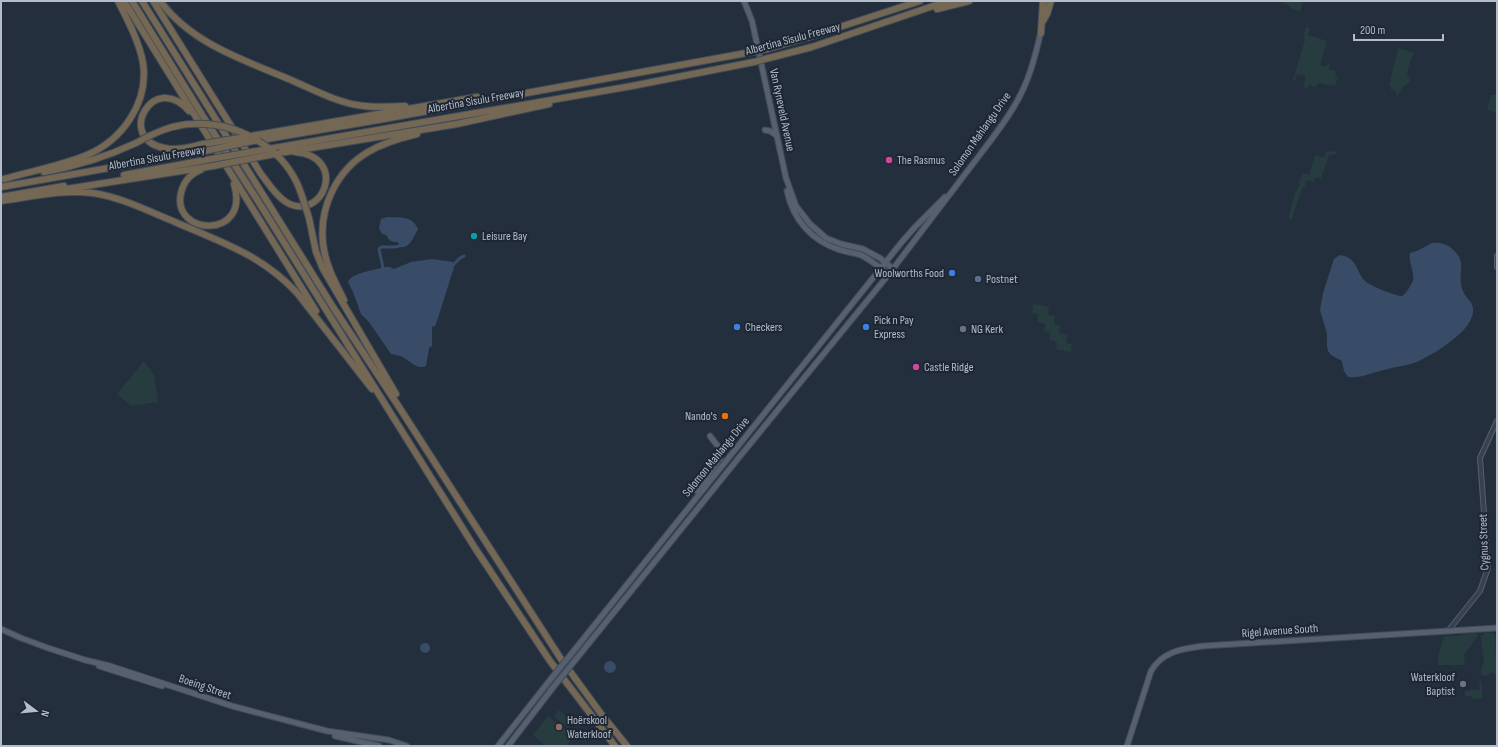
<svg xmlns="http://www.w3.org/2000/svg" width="1498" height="747" viewBox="0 0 1498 747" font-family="'Sofia Sans Condensed',sans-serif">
<rect width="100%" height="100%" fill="#242f3e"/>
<path fill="#263c3f" d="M1278 1H1303L1300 12 1290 8V6Z
M1306 27 1310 28 1308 35 1327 41 1320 65 1326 67 1328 64H1330L1329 69 1336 71 1335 76 1338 77 1335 86 1318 83 1316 87 1309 85 1308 88 1303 87 1306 76 1297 74 1295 80H1293L1305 40 1303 39Z
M1398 48 1415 53 1411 58 1407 73 1410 81 1403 87 1396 98 1397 92 1391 90V87L1389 86Z
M1491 95H1497V113L1487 110Z
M1330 151 1336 152V154L1329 155 1321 179 1316 177 1314 182 1307 180 1304 188H1302L1292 219H1288L1295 193 1300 184 1298 183 1303 173 1309 175 1315 155 1324 158 1326 152Z
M1033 304 1049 307 1048 315 1055 316 1054 324 1060 326 1059 333 1067 335 1066 343 1072 344 1071 352 1056 349 1057 342 1049 340 1050 332 1044 331 1045 324 1037 322 1038 314 1032 313Z
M144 361 154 375 158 402 131 406 117 394Z
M1486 632 1493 633 1495 636 1497 684 1496 675 1492 672 1486 676H1483L1480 672 1484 661 1481 636Z
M1474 633 1478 634 1477 637 1464 655 1465 665H1438V656L1444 637 1447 636H1456Z
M1479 681H1481L1483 698 1472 699V696H1465V691L1480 689Z
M559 710 573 721 568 728 554 716Z
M548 716 574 736 566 746H546L533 735Z"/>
<path fill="#394c67" d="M387 217C399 218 412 215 418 229 414 236 410 249 400 247L398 242C390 242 390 241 386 235L382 234 379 228 381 219Z
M1432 243C1439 242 1445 244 1450 247 1469 262 1457 270 1462 289 1466 301 1478 302 1471 319 1465 335 1430 357 1414 363 1404 366 1394 367 1384 370 1373 372 1360 379 1348 377L1344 371 1342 361 1331 355 1328 351 1327 346V334L1320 310 1323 293 1334 259 1340 255C1358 258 1355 270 1365 281 1368 285 1398 297 1402 296 1406 294 1411 285 1413 281 1415 272 1408 262 1410 253L1417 251Z
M432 259 453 262 454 267 438 318 435 326 432 327V346L429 348 426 366C417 370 410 361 403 357 399 355 395 355 391 354L369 322 361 314 353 292 348 282C351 273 375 270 385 267H390L394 269 411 262Z
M420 648a5 5 0 1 1 10 0a5 5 0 1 1-10 0Z
M604 667a6 6 0 1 1 12 0a6 6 0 1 1-12 0Z"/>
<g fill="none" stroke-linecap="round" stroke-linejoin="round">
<path stroke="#394c67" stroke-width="3" d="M453 265 460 258 464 256
M383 268 379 249 381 247H395L399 246"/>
<defs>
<path id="minor" d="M1497 256V267
M1448 631 1480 591 1488 568 1480 458 1497 421"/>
<path id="major" d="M744 1 752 21 786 178 796 206 810 224 826 238 841 244 863 249 880 258 893 269
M1045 13 1047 1
M765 130 770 131 777 136
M787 191C793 220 812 241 840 250 847 252 854 253 861 255 871 260 880 268 889 274
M697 491 720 458V449L710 436
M1 629 21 638 48 648 85 660 110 666 232 706 327 731 389 740 407 746
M572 653 901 243 915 227 945 197
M577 658 741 455 889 274 985 148C1000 128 1016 107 1025 85 1033 67 1037 49 1041 31
M99 666 162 686
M335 736 379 746
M498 746 550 680
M508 746 555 685
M1127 746 1151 671C1163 651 1182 649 1203 646L1497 628"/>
<path id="highway" d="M124 1 316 311
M132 1 206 121 258 201 475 548 550 661 615 746
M142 1 333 307 399 407 561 659 602 715 627 746
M153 1 261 174C269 184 275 195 286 202 322 224 350 157 295 152
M160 1C192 44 244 60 291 80 312 89 334 101 357 105 373 108 389 107 405 106
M937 9 969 1
M1043 21 1047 14 1051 1
M1041 33 1043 1
M767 49 809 37 920 1
M769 58 812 47 948 1
M189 111C154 70 115 138 164 148 177 151 190 147 203 144
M257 135 477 97
M261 140 384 119 752 52
M274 148 632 86 754 62
M280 153 457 124 549 104
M202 169C191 174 184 180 181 193 171 236 251 240 234 184
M44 172C77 166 106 157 136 143
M124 175 211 159
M4 179C31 171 61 166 87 155 122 140 149 103 143 63 139 41 128 21 118 1
M1 187 205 151
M60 190 213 166
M1 197 64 186
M1 201C31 197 62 189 92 193 121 197 148 211 175 222 221 242 262 255 297 293L372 389
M309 218 316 252 323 269 396 394
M344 300C335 282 325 264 323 243 319 207 337 170 368 152 383 143 400 138 417 134"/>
</defs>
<use href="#minor" stroke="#565f6c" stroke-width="6"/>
<use href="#major" stroke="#414a57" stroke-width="7"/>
<use href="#highway" stroke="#434c59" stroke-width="8"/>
<use href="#minor" stroke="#38414e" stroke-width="4"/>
<use href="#major" stroke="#56606e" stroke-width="5"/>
<use href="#highway" stroke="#746855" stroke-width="6"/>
<defs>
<path id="major-bridge" d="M550 680 572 653
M555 685 577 658"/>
<path id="highway-bridge" d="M752 52 767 49
M754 62 769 58
M136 143C154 133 173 124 194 124 235 122 279 145 297 183 302 194 305 206 309 218
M203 144 257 135
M205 151 258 140
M211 159 274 148
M213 166 280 153"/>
</defs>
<use href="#major-bridge" stroke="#414a57" stroke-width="7" stroke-linecap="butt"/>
<use href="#highway-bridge" stroke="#434c59" stroke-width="8" stroke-linecap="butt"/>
<use href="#major-bridge" stroke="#56606e" stroke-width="5"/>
<use href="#highway-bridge" stroke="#746855" stroke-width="6"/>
</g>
<g fill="#d1479c" stroke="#1d2633" stroke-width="1.5">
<circle cx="889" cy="160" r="4"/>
<circle cx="916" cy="367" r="4"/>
</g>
<circle fill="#0f9aa8" stroke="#1d2633" stroke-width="1.5" cx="474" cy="236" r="4"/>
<g fill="#3f7fe0" stroke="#1d2633" stroke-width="1.5">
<circle cx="952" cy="273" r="4"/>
<circle cx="737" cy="327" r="4"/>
<circle cx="866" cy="327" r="4"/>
</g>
<circle fill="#5c6f8a" stroke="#1d2633" stroke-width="1.5" cx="978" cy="279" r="4"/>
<g fill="#6b7280" stroke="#1d2633" stroke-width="1.5">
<circle cx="963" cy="329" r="4"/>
<circle cx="1463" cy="684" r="4"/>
</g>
<circle fill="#e8710a" stroke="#1d2633" stroke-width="1.5" cx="725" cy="416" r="4"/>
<circle fill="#8d6e63" stroke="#1d2633" stroke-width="1.5" cx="559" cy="727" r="4"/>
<g text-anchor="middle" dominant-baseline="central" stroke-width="4" stroke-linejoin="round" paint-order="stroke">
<g font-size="12" fill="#b4bcc9" stroke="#1d2633">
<text transform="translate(793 39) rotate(-15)">Albertina Sisulu Freeway</text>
<text transform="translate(476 101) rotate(-10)">Albertina Sisulu Freeway</text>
<text transform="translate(782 110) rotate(78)">Van Ryneveld Avenue</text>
<text transform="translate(980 134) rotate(-55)">Solomon Mahlangu Drive</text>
<text transform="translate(157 158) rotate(-10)">Albertina Sisulu Freeway</text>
<text transform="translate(716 457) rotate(-51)">Solomon Mahlangu Drive</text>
<text transform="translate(1484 542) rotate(-92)">Cygnus Street</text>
<text transform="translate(1280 631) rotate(-4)">Rigel Avenue South</text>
<text transform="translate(205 687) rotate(19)">Boeing Street</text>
</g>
<g font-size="12" fill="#b4bcc9" stroke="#1d2633" text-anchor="start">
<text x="897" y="160">The Rasmus</text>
<text x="482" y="236">Leisure Bay</text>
<text x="944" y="273" text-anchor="end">Woolworths Food</text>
<text x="986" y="279">Postnet</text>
<text x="874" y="320">Pick n Pay<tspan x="874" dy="14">Express</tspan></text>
<text x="745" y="327">Checkers</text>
<text x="971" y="329">NG Kerk</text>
<text x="924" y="367">Castle Ridge</text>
<text x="717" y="416" text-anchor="end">Nando's</text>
<text x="1455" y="677" text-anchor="end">Waterkloof<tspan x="1455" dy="14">Baptist</tspan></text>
<text x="567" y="720">Hoërskool<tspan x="567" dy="14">Waterkloof</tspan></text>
</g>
</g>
<rect width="1498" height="747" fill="none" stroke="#b4bcc9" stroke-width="4"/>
<g transform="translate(36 711) rotate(106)" stroke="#1d2633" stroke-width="3" paint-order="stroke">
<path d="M0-3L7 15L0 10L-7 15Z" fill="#b4bcc9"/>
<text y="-6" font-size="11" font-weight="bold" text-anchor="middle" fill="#b4bcc9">N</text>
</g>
<path d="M1354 34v6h89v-6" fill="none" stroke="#b4bcc9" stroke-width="2"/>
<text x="1360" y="34" font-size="12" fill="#b4bcc9" stroke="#1d2633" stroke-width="3" paint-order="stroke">200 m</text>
</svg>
